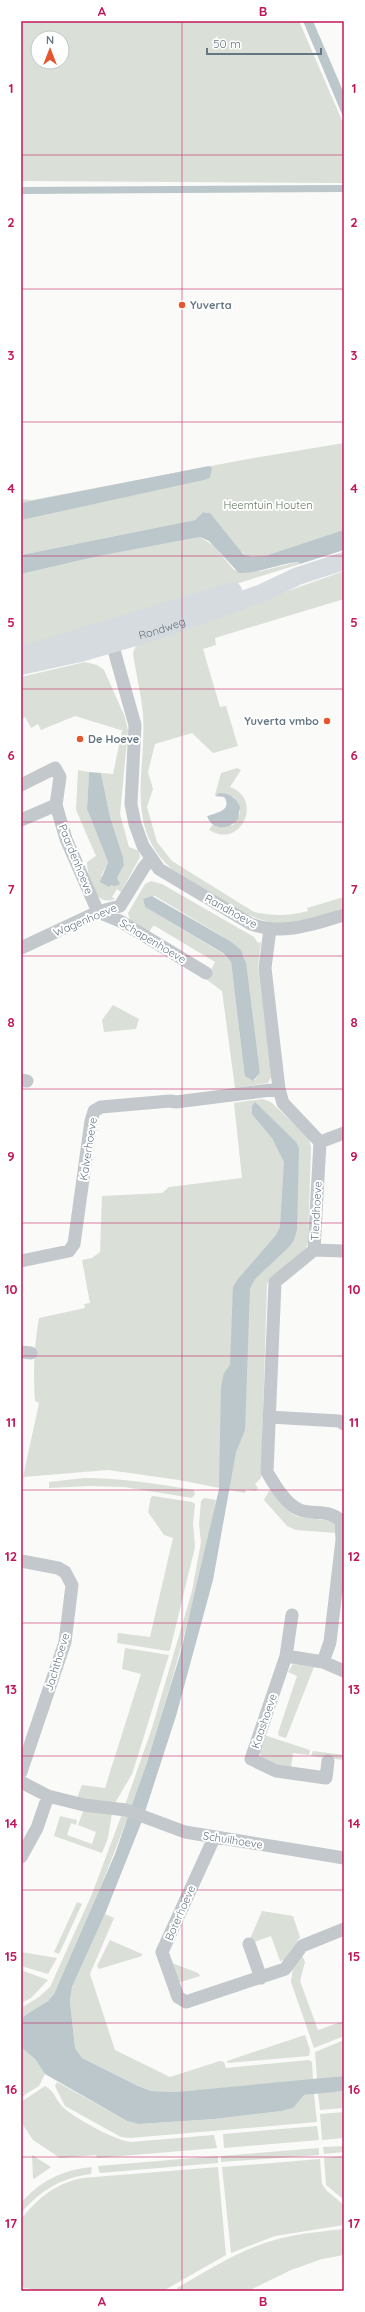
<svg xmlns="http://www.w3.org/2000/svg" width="365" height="2312" viewBox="0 0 365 2312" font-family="Quicksand,sans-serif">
<rect width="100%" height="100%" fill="#fafaf8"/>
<path fill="#dadfd7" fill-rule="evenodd" d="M21 21H299L344 125V183L21 181ZM38 38H62V62H38Z
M344 443V531L265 556C261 557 256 558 252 557 237 555 219 523 207 512H203L195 520 21 555V499L32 500 248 459Z
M200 537 214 546 234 570 261 571 298 562 300 564 21 651V574L99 556Z
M344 571V599L215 638 216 645 203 649 220 707 226 706 238 746 213 753 192 733 155 744 148 772 153 789 147 807 157 842 172 861 254 912C273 916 289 916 308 911L307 908 344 897V908C323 914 300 923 278 923 248 922 199 885 172 869 123 827 147 769 143 714 141 693 136 674 133 653L136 645Z
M85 662 97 665 104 670 125 717 128 731 120 814 129 847 139 851 140 857 121 892 117 889 112 897 115 899C94 908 88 877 87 862L96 856 76 810 78 770 89 772 87 809 108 862 101 876 117 878 124 865 123 857 110 817 101 773 113 774 122 731H124L75 716 41 730 38 724 31 728 25 717 21 719V677Z
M237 768 241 770 230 787C264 799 241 850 209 830L213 824 218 827 233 825 240 813 238 803 234 797 215 795 221 773Z
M151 881 162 884 254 937 258 943 261 942 258 967 272 1075 268 1083 235 1088 222 991 206 979 215 962 155 926H153L149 932 130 920 128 913 145 884ZM155 896 230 941 244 956 260 1073 255 1080H251L244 1070 231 962 222 953 145 907 143 899Z
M113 1005 139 1019 136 1029 104 1032 102 1020Z
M262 1099 271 1102 309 1138 311 1148 308 1242 306 1248 278 1274 272 1276 267 1284 261 1478 255 1484 258 1488 256 1491 246 1489 245 1493 179 1480 108 1470 23 1477 39 1403 35 1401C33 1373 34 1346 39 1318L85 1308 84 1304 90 1303 82 1260 92 1258 100 1252 102 1196 162 1193 169 1187 242 1178 234 1103Z
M84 1478C122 1478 157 1484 194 1490L195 1494 192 1498 124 1487 89 1486 49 1488V1482Z
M269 1491H272L291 1513 298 1517 332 1521 336 1525V1533L296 1530 287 1526 264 1500Z
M153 1496 192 1502 195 1504 193 1523 195 1547 170 1650 168 1651 117 1643 118 1633 150 1637 173 1538 164 1535 148 1512 151 1497Z
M204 1498 216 1500C195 1605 166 1706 132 1807L125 1805 152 1728 192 1591 201 1542 199 1524 201 1501Z
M125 1648 169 1655 136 1762 132 1774 115 1803 77 1798 82 1785 105 1788 141 1674 122 1669Z
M293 1664 314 1667 286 1738 279 1736 278 1733 297 1676 288 1672Z
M264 1735 310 1750 309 1755 293 1753 291 1768 277 1766 262 1760 259 1750Z
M313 1751 344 1755V1760L311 1756Z
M84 1809 112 1813 108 1838 102 1853 54 1836 60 1816 77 1820 76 1825 71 1823 67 1835 92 1844 96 1832 78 1825Z
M122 1814 128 1817 99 1891 54 1994 48 2001 21 2018V2008L39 1997 50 1987 92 1894Z
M77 1902 82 1904 59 1954 54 1952Z
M262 1911 293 1916 300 1937 284 1960 280 1961 271 1936 251 1943 250 1939Z
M105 1914 114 1918 90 1974 115 2050 170 2077 220 2061 224 2062 226 2068 309 2060 312 2062 313 2080 176 2092 151 2091 138 2086 82 2058 75 2048 70 2001 72 1987Z
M110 1940 142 1954V1956L99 1969 97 1966Z
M21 1952 57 1958 48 1974 21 1966Z
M302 1955 305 1962 300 1981 318 2030 344 2021V2036L314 2048 291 1982 293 1967Z
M172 1963 198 1973 200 1976 178 1983Z
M21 1970 48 1980 31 1998 21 2003Z
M305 2035 310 2050 309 2056 228 2063 227 2061Z
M344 2040V2076L317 2079 315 2052Z
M21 2047 35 2059 45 2074 39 2086 21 2097Z
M57 2082 127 2121 139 2124 215 2119 282 2111 293 2108 303 2095 314 2094 317 2122 130 2138 121 2137 65 2106 55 2086Z
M45 2086C56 2092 56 2102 65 2109 77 2119 116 2141 131 2142L214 2135 217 2148 97 2158 96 2155 60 2158 33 2140 21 2122V2102Z
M344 2091V2108L320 2110 318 2093Z
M344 2112V2138L322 2140 320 2114Z
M317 2126 319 2140 224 2148 223 2134Z
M344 2146V2152L324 2154 323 2147Z
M319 2148V2155L221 2162V2156Z
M32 2155 51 2167 34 2179 33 2178Z
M218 2156V2163L100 2173 99 2171 98 2166Z
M344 2156V2199H343L326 2185 324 2158Z
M320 2159 322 2184 327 2191 344 2205V2225L275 2236 231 2253 222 2167Z
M92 2167 91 2174C61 2178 41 2190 21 2213V2203C40 2181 62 2170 92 2167Z
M218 2167 226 2255 163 2291H40L21 2287V2219C38 2198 56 2183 83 2178Z
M344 2229V2255L322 2259 291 2270 248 2291H180L177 2288C205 2272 234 2253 265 2243 290 2234 317 2232 344 2229Z"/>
<path fill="#bbc7cb" d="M303 21H313L340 84 344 94V119Z
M344 185V192L21 194V187Z
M209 466 212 468 210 477 208 479 21 520V503Z
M203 512 210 513 243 554 252 557 265 556 344 530V550L300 564 298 562C278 564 260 573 239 573L209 541 200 537 99 556 21 574V555L195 520Z
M89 772 101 773 110 817 123 857 124 865 117 878 120 884 115 886 111 885 109 887 100 882 108 862 87 809Z
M219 793C229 793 236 797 240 807L238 819C228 831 212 830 207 816 216 813 233 810 224 797L215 796Z
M152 896 230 941 241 950 246 963 260 1073 253 1081 245 1076 244 1070 231 962 223 953 145 907 143 899Z
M255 1102 296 1142 299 1148 297 1229 294 1240 290 1246 255 1279 250 1288 245 1430 236 1452 213 1580 176 1716 142 1821 105 1914 72 1987 70 2001 75 2048 82 2058 138 2086 151 2091 176 2092 344 2076V2091L304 2095 293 2108 282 2111 215 2119 139 2124 127 2121 45 2074 35 2059 21 2047V2018L48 2001 54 1994 115 1854 147 1762 180 1655 219 1489 221 1387 224 1373 230 1365 233 1287 238 1279 276 1235 280 1227 284 1162 272 1138 252 1114V1106Z"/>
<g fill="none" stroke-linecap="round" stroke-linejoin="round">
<path stroke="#c3c8cc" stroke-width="13" d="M110 636 135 725 131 804 135 824 143 846 159 869 251 924C283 936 312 924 344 915
M21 785 55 768 60 777 56 805
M21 820 56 805 66 839 98 912 120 921 206 973
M270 929 265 968 279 1089 283 1103 320 1142 314 1250 275 1282 267 1472C274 1484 286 1505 300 1510 314 1515 330 1509 341 1521L342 1540 330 1642 323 1662
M21 948 98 912 120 906 144 867 151 859
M21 1080 27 1081
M320 1142 344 1133
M314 1250 344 1251
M21 1261 69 1251 74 1244 91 1121 94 1111 101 1107 170 1101 176 1102 279 1089
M21 1352 31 1353
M269 1417 339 1421 344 1424
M21 1561 58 1568 65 1572 72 1585 65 1642 21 1772
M292 1615 286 1656 251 1759 276 1771 326 1778 328 1761
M286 1656 323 1662 344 1671
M21 1782 48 1796 84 1805 126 1810 185 1832 344 1858
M214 1838 162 1952 178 1997 186 2002 285 1969 302 1946 344 1929
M21 1857 37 1828 48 1796
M249 1944 261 1978"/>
<g stroke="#d6dbdf" stroke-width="18">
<path d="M21 655 233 591"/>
<path id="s1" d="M21 666 80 653 162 629 262 593 298 576 344 561"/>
</g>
</g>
<path fill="none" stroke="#c2185b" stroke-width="1" stroke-opacity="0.55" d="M182 21V2291M21 155H344M21 289H344M21 422H344M21 556H344M21 689H344M21 822H344M21 956H344M21 1089H344M21 1223H344M21 1356H344M21 1490H344M21 1623H344M21 1756H344M21 1890H344M21 2023H344M21 2157H344"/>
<g fill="#e4572e" stroke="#fff" stroke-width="1.5">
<circle cx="182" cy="305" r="4"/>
<circle cx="327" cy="721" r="4"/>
<circle cx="80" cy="739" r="4"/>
</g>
<g text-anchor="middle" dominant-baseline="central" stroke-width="4" stroke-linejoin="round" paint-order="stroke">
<g font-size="11" font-weight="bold" fill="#657683" stroke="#fff" text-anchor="start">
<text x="190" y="305">Yuverta</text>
<text x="319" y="721" text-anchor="end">Yuverta vmbo</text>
<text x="88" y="739">De Hoeve</text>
</g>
<g font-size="11" fill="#687a64" stroke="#fff">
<text x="268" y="505">Heemtuin Houten</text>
</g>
<g font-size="11" fill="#657683" stroke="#fff">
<text stroke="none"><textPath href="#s1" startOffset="146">Rondweg</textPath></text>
<text transform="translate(76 859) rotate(68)">Paardenhoeve</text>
<text transform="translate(231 911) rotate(29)">Randhoeve</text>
<text transform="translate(85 920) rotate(-23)">Wagenhoeve</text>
<text transform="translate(153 941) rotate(31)">Schapenhoeve</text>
<text transform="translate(88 1149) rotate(-81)">Kalverhoeve</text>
<text transform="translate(316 1211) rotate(-87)">Tiendhoeve</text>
<text transform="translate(57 1662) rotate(-73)">Jachthoeve</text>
<text transform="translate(264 1721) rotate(-71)">Kaashoeve</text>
<text transform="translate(233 1840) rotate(9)">Schuilhoeve</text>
<text transform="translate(180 1913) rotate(-66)">Boterhoeve</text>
</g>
</g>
<rect width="365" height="2312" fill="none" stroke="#ffffff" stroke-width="44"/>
<g transform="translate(50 50)"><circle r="19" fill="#ffffff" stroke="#c1c8cd"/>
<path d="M0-3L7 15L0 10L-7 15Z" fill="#e4572e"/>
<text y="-6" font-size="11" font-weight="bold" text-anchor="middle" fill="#657683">N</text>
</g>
<path d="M207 48v6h114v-6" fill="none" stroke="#657683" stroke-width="2"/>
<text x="213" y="48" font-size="12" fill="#657683" stroke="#ffffff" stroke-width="3" paint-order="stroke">50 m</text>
<rect x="22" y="22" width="321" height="2268" fill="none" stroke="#c2185b" stroke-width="1.5"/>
<g font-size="13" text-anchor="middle" font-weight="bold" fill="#c2185b">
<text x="102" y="16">A</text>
<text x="263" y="16">B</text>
<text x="11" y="93">1</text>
<text x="354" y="93">1</text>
<text x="11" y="227">2</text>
<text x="354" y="227">2</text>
<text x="11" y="360">3</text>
<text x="354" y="360">3</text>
<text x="11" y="493">4</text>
<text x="354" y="493">4</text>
<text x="11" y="627">5</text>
<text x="354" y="627">5</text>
<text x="11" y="760">6</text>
<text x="354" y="760">6</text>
<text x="11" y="894">7</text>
<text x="354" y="894">7</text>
<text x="11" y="1027">8</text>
<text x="354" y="1027">8</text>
<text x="11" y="1161">9</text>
<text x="354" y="1161">9</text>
<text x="11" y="1294">10</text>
<text x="354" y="1294">10</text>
<text x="11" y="1427">11</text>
<text x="354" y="1427">11</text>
<text x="11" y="1561">12</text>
<text x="354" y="1561">12</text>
<text x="11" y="1694">13</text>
<text x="354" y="1694">13</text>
<text x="11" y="1828">14</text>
<text x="354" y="1828">14</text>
<text x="11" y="1961">15</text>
<text x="354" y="1961">15</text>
<text x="11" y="2094">16</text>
<text x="354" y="2094">16</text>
<text x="11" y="2228">17</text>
<text x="354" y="2228">17</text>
<text x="102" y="2306">A</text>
<text x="263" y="2306">B</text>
</g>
</svg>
